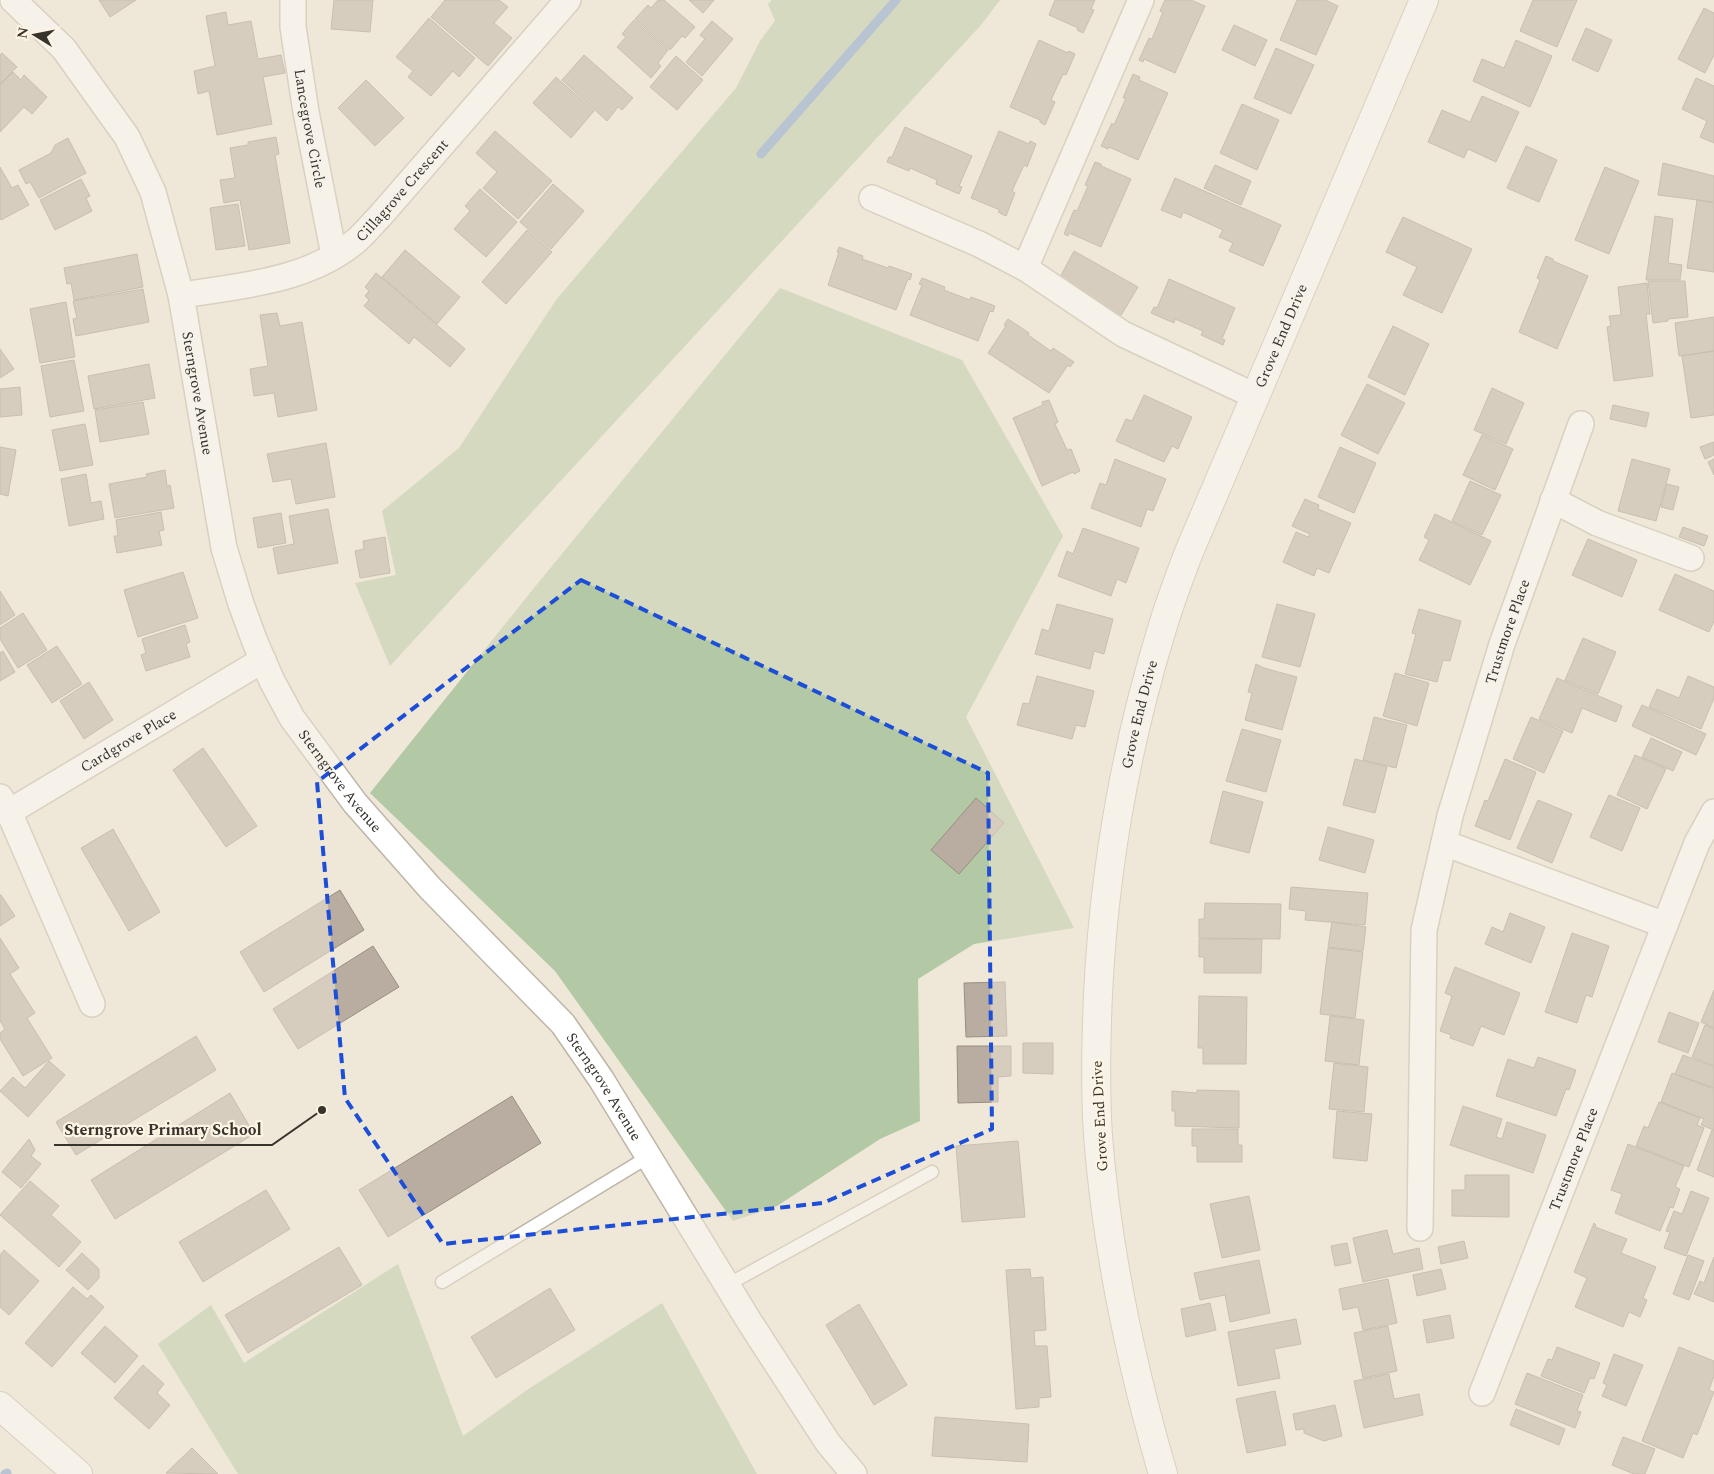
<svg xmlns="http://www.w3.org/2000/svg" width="1714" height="1474" viewBox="0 0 1714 1474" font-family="Spectral,serif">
<rect width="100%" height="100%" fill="#efe7d7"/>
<path fill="#b3c8a5" d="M772 0H1000L981 25 390 666 355 583 396 575 382 511 459 448 556 300 736 88 760 41 775 21 768 4Z
M780 288 962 360 1063 536 966 717 1074 928 974 944 918 979 920 1121 880 1139 777 1206 733 1221 555 971 370 793 534 588Z
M398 1264 463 1436 527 1390 662 1303 757 1474H238L158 1344 211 1305 244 1363Z"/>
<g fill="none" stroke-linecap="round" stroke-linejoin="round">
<path stroke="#7699ca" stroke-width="9" d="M761 154 896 0
M5 1474 7 1473"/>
</g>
<path fill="#b8ada0" stroke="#998e82" d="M99 0H136L110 17Z
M334 0H373L370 32 331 29Z
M445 0H499L508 7 494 23 512 38 488 66 431 17Z
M658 0H664L695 27 685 38 682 36 670 50 635 19 648 5 651 8Z
M689 0H714L703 13Z
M1055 0H1095L1091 9 1094 10 1083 33 1077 30 1078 28 1049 15Z
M1165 0H1191L1205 6 1175 73 1144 59 1143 62 1139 60 1149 38 1152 39 1163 12 1160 11Z
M1297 0H1325L1338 6 1316 55 1280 40Z
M1533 0H1577L1557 47 1520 31Z
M1704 8 1714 13V55L1705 73 1678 59Z
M226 12 228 25 251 21 258 59 281 55 285 73 263 77 272 124 217 135 209 91 198 94 194 71 215 66 206 16Z
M429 18 475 58 459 77 453 71 431 96 408 77 413 71 396 57Z
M634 20 668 50 658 63 661 66 651 78 617 47 626 37 622 34Z
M712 21 733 39 702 76 686 62 705 39 700 35Z
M1234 25 1267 40 1255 66 1222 50Z
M1586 28 1612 40 1598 72 1572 60Z
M1039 40 1068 53 1069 51 1075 54 1066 75 1063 74 1051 100 1055 102 1045 125 1040 122V120L1010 107Z
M1516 40 1552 56 1530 107 1473 81 1482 59 1504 68Z
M1276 48 1314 65 1291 114 1254 98Z
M2 53 17 67 0 84V55Z
M584 55 633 98 622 110 618 107 607 121 562 80Z
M676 56 703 80 677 110 650 87Z
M13 72 21 80 24 75 47 97 32 114 24 107 0 132V85Z
M1133 74 1140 77 1139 80 1168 93 1138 160 1109 147 1108 149 1101 146 1112 123 1114 125 1126 98H1123Z
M556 77 594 111 571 138 533 103Z
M1696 78 1714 86V143L1700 137 1707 121 1682 109Z
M366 80 404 118 375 146 338 108Z
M1482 96 1519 112 1496 162 1468 149 1464 158 1428 142 1442 110 1470 122Z
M1242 104 1279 120 1257 170 1220 153Z
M905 127 972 156 959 186 962 187 959 194 936 184 937 180 910 168 909 171 887 162 889 157H892Z
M495 131 552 181 518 219 483 188 497 172 476 153Z
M999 131 1029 144 1030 141 1036 144 1027 167 1024 165 1012 191 1015 193 1006 216 998 212 1000 210 971 198Z
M276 137 279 154 275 155 290 243 249 250 240 200 224 203 220 180 235 178 230 148 248 145V142Z
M68 138 86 173 39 198 30 182 26 184 19 170 51 153 55 145Z
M1526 146 1557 160 1539 202 1507 188Z
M1095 162 1101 164V166L1131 179 1101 247 1069 233 1068 236 1064 234 1074 210 1077 211 1088 186 1085 185Z
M1663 163 1714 176V202L1658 195Z
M1215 165 1251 181 1241 205 1204 188Z
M0 167 12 188 18 185 29 205 1 220 0 217Z
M1605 167 1639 181 1609 254 1575 240Z
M1175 178 1281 225 1263 266 1229 251 1233 243 1219 237 1223 230 1183 212 1181 218 1161 210Z
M81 179 90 196 86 198 92 211 55 230 40 200Z
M553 184 584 211 551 249 520 222Z
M480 189 517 222 486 257 454 229 470 211 465 206Z
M1697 200 1714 203V272L1687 268Z
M238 204 245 246 216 250 210 208Z
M1655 216 1673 219 1668 263 1682 265 1680 280H1646Z
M1403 217 1472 249 1442 313 1403 295 1417 267 1386 252Z
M527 230 552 252 506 304 482 282Z
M839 247 863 256 862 259 888 268 889 266 912 274 910 280 908 279 896 310 828 285 839 252H837Z
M405 250 460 297 437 324 382 277Z
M1074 251 1138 287 1120 317 1123 319 1121 322 1058 281Z
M137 254 143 287 74 300 71 283 67 284 64 268Z
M1546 256 1553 259V261L1588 276 1557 349 1519 332 1540 280 1537 278Z
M376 273 465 349 450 367 414 337 409 344 364 306 369 300 365 296 369 291 365 287Z
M922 278 945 287 944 290 970 300 971 297 995 306 993 312 990 311 978 341 910 315 922 285 919 284Z
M1169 279 1235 308 1222 339 1225 340 1223 345 1201 335 1203 331 1175 319 1174 323 1151 313 1154 307 1157 308Z
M1648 281H1685L1688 317 1668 319V321L1653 323Z
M1647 283 1650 314H1646L1653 376 1614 381 1607 327 1611 326 1609 316 1621 315 1618 287Z
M143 289 149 322 76 336 73 319 77 318 73 301Z
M66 302 75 357 40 363 30 309Z
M277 313 280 326 302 322 317 410 278 417 274 393 254 396 250 369 268 366 260 315Z
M1714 317V351L1679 356 1675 323Z
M1008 319 1029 333 1028 335 1051 351 1053 348 1074 362 1070 367 1068 365 1049 393 988 353 1006 326 1004 325Z
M1393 326 1429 344 1405 395 1368 377Z
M0 349 14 369 0 378Z
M1714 351V415L1691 418 1682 356Z
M74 360 84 411 50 417 41 366Z
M149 364 155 398 94 409 88 376Z
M1367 384 1405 403 1378 454 1341 435Z
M20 387 22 415 0 417V389Z
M1492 388 1524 403 1506 444 1474 430Z
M1144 395 1192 417 1178 449 1172 446 1164 462 1116 441 1126 419 1132 421Z
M1049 400 1058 422 1055 424 1067 450 1071 449 1080 471 1074 474 1073 472 1042 486 1013 418 1043 405 1042 402Z
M143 402 149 434 100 442 95 410Z
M1613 405 1649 413 1646 427 1610 419Z
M85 424 93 465 60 471 52 430Z
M1482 435 1513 449 1495 490 1463 475Z
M1714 442V455L1705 459 1700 447Z
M326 443 335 497 296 504 291 479 273 482 267 454Z
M0 447 16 450 8 496 0 494Z
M1340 447 1376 463 1354 513 1318 497Z
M1115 459 1166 479 1153 511 1147 509 1141 527 1091 508 1100 483 1106 485Z
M1632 459 1670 469 1656 521 1618 511Z
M1714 459V475L1708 462Z
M165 470 167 486 170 485 174 508 115 518 109 484 147 477 146 474Z
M86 474 91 503 101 501 104 519 69 526 61 479Z
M1470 481 1501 495 1482 535 1452 521Z
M1667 484 1679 487 1673 510 1661 507Z
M1305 499 1319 505 1318 509 1351 523 1329 573 1317 568 1314 576 1283 562 1296 532 1308 537 1310 534 1292 526Z
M328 509 338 563 278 574 273 548 294 544 289 516Z
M161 512 164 530 159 531 162 545 117 553 114 536H118L116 520Z
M281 513 286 543 258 548 253 518Z
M1435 514 1491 541 1470 585 1419 560 1429 540 1424 537Z
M1683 527 1708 536 1704 546 1679 537Z
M1083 528 1139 548 1126 583 1117 579 1111 596 1058 576 1067 551 1073 554Z
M385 537 390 573 360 578 355 551 364 549 363 541Z
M1588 539 1637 560 1622 597 1572 575Z
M183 572 198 618 138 637 124 590Z
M1675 574 1714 591V621L1709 632 1659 610Z
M0 591 15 615 0 625Z
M1057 604 1113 619 1104 654 1094 651 1090 669 1035 654 1042 629 1049 631Z
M1277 604 1315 614 1300 667 1262 657Z
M1419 609 1461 621 1450 661 1443 660 1437 682 1405 674 1416 634 1412 633Z
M23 613 47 650 18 668 0 639V628Z
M185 625 190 642 186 644 190 657 146 671 141 655 146 653 142 639Z
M1583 638 1616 652 1598 694 1565 680Z
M57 646 82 684 52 703 27 665Z
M3 651 15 672 0 681V653Z
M1256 664 1264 668 1297 677 1282 730 1245 720 1252 693 1248 692Z
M1395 673 1429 683 1417 726 1383 716Z
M1037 676 1094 691 1085 727 1076 725 1072 739 1017 725 1023 703 1029 704Z
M1688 676 1714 687V698L1701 729 1649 707 1657 689 1679 698Z
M1557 678 1622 706 1616 722 1582 708 1572 733 1539 719Z
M89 682 113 720 84 739 60 701Z
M1642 705 1706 734 1696 755 1632 726Z
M1374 717 1407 725 1396 768 1363 760Z
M1531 717 1563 731 1544 773 1513 759Z
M1242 729 1281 740 1266 792 1226 781Z
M1651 738 1682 752 1673 771 1642 757Z
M203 748 257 826 226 847 173 770Z
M1635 755 1666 769 1647 809 1617 795Z
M1355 759 1387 767 1375 813 1343 805Z
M1505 759 1536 772 1510 840 1475 826 1485 800 1488 801Z
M1223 791 1263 802 1249 853 1210 843Z
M1609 795 1640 808 1622 851 1590 837Z
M976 798 1004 823 959 874 931 850Z
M1538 800 1572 814 1552 863 1517 848Z
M1328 827 1374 840 1365 873 1319 860Z
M113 829 160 912 129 931 81 848Z
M1291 887 1368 893 1365 925 1305 920 1306 911 1289 909Z
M340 890 364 930 264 992 240 952Z
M0 895H1L15 916 0 926Z
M1205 903 1281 904 1280 939 1199 938V919H1204Z
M1510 913 1545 927 1531 963 1485 944 1492 927 1503 932Z
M1332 922 1366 927 1363 951 1328 947Z
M1572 933 1609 946 1592 997 1586 995 1577 1023 1545 1012Z
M0 938 19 968 10 974 35 1013 27 1018 52 1058 23 1076 0 1039V1033L5 1029 0 1021Z
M1199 939H1262L1261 973H1204V957H1199Z
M373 946 399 987 298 1049 273 1009Z
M1328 948 1363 952 1355 1018 1320 1014Z
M1455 967 1520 993 1504 1035 1481 1026 1473 1046 1450 1038 1451 1035 1440 1031 1452 996 1445 993Z
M1005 982 1007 1036 966 1037 964 983Z
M1714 990V1028L1701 1022Z
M1199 996 1247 997 1246 1064H1203V1048H1198Z
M1669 1012 1699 1023 1688 1053 1658 1042Z
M1330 1016 1364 1020 1359 1065 1325 1061Z
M1705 1025 1714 1029V1066L1692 1057Z
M196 1036 216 1070 76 1155 56 1122Z
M1023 1043H1053V1074L1023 1073Z
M957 1046H1011V1076L998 1077V1102L958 1103Z
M1683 1055 1714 1067V1088L1675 1074Z
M1538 1057 1576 1070 1569 1090 1566 1089 1556 1116 1496 1096 1508 1059 1534 1068Z
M49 1061 65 1075 28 1117 0 1091 13 1077 25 1088Z
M1334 1063 1368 1067 1364 1112 1329 1109Z
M1672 1073 1714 1089V1130L1701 1125 1704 1119 1661 1102Z
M1197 1090 1239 1091V1128L1175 1126V1111H1172V1091L1197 1093Z
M230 1093 254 1134 115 1219 91 1180Z
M512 1096 541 1143 388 1237 359 1190Z
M1659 1102 1700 1118 1697 1125 1704 1128 1689 1167 1636 1146 1644 1126 1648 1128Z
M1463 1106 1502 1119 1496 1137 1502 1139 1507 1122 1546 1135 1533 1173 1450 1145Z
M1337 1111 1372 1114 1367 1161 1333 1158Z
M1192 1129H1238V1145H1242V1162H1197V1146H1192Z
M1712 1130 1714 1131V1177L1697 1170Z
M29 1139 35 1150 31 1156 41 1164 21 1188 2 1172Z
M1018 1141 1025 1217 962 1222 956 1146Z
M1628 1144 1684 1166 1675 1187 1680 1189 1673 1208 1670 1207 1660 1231 1615 1213 1622 1194 1611 1190Z
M1465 1175H1509V1217L1452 1216V1190H1465Z
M30 1181 59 1206 51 1215 81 1242 59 1267 0 1215Z
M266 1190 290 1229 203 1282 179 1242Z
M1691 1191 1709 1198 1686 1256 1664 1248 1670 1232 1666 1231 1674 1211 1682 1214Z
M1249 1196 1260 1250 1222 1258 1210 1204Z
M1594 1223 1596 1225 1595 1227 1627 1239 1621 1253 1656 1267 1643 1298 1647 1300 1640 1317 1629 1312 1623 1327 1575 1307 1587 1278 1574 1272Z
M1387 1230 1393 1254 1419 1248 1423 1269 1363 1282 1353 1238Z
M1464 1241 1468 1258 1441 1264 1438 1247Z
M1347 1243 1351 1263 1335 1266 1331 1246Z
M339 1247 362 1285 248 1353 225 1315Z
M4 1250 39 1281 9 1315 0 1307V1255Z
M82 1253 99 1269V1278L88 1290 66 1270Z
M1688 1255 1704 1261 1689 1300 1673 1294Z
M1714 1257V1302L1694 1294 1700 1281 1704 1283Z
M1259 1260 1270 1313 1230 1322 1225 1295 1200 1300 1194 1273Z
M1030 1269 1031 1278 1043 1277 1046 1330 1034 1331 1035 1346H1047L1051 1397 1039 1398V1407L1016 1409 1006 1270Z
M1441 1269 1446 1289 1417 1296 1413 1275Z
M1388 1279 1397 1323 1363 1330 1358 1307 1343 1310 1339 1289Z
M73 1287 87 1299 91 1295 104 1307 52 1367 25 1343Z
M550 1288 575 1330 496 1378 471 1337Z
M1210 1303 1216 1330 1186 1337 1181 1309Z
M859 1304 907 1385 874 1405 826 1325Z
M1450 1315 1454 1338 1427 1343 1423 1320Z
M1296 1319 1301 1344 1274 1349 1280 1378 1238 1386 1228 1332Z
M105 1326 138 1356 115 1383 81 1353Z
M1388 1326 1397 1371 1363 1378 1354 1333Z
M1557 1347 1600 1363 1594 1379 1590 1378 1584 1393 1541 1376 1548 1359 1552 1360Z
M1679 1347 1714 1361V1376L1709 1390 1714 1392 1697 1435 1693 1433 1683 1458 1642 1441Z
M1614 1354 1643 1365 1626 1406 1602 1396 1607 1385 1603 1383Z
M143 1365 164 1384 157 1393 170 1405 149 1429 114 1398Z
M1527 1373 1583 1395 1577 1411 1581 1412 1575 1428 1515 1404Z
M1389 1374 1394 1399 1419 1394 1423 1415 1364 1428 1354 1381Z
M1275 1391 1286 1445 1247 1453 1236 1399Z
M1335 1405 1342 1436 1324 1441 1304 1433V1429L1296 1430 1293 1414Z
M1516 1409 1565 1429 1559 1445 1510 1425Z
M935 1417 1029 1424 1027 1462 932 1456Z
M1623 1437 1655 1449 1645 1474H1634L1612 1465Z
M192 1448 218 1474 166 1473Z"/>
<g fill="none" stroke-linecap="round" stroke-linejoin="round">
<defs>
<path id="service" d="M442 1282 648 1157
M727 1285 932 1172"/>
<g id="minor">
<path id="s1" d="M13 0 64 49 127 137 153 192 181 295 224 548 241 604 255 642 272 681 292 718 355 803 430 888 563 1024 601 1079 749 1321 828 1443 854 1474"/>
<path id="s2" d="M293 0V27L306 112 334 255"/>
<path d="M872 198 979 244 1025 268 1123 334 1255 396"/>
<path d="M1025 268 1141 0"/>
<path id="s3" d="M181 295C240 286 310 281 357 240 366 232 373 223 381 215L568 0"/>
<path d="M1553 500 1597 523 1691 558"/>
<path d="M0 797 9 812 92 1004"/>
<path id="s4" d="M9 812 263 660"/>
<path d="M1444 843 1665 925"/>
<path id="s5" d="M1420 1228 1424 930 1450 816 1502 644 1581 424"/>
<path id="s6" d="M1482 1393 1697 843 1714 812"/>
</g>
<g id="tertiary">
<path d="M0 1406 78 1474"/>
<path id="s7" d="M1163 1474C1131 1364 1107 1251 1098 1136 1095 1089 1096 1041 1098 994 1104 871 1125 750 1161 632 1169 605 1179 578 1189 552L1424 0"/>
</g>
</defs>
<use href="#service" stroke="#bdb5a6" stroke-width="15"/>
<use href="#minor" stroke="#bdb5a6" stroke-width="28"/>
<use href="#tertiary" stroke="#bdb5a6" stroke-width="30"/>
<use href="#service" stroke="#fff" stroke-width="12"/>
<use href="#minor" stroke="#fff" stroke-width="25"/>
<use href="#tertiary" stroke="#fff" stroke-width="28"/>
</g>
<path d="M0 0H1714V1474H0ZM581 580 988 773 992 1129 823 1203 443 1244 345 1098 317 782Z" fill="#efe7d7" fill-opacity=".55" fill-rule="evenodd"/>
<path fill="none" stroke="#1d4ed8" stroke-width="4" stroke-dasharray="10 6" stroke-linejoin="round" d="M581 580 988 773 992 1129 823 1203 443 1244 345 1098 317 782Z"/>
<g text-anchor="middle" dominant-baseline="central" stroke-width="4.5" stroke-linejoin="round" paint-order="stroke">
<g font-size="15" fill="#37342e" stroke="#fdf4e4">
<text stroke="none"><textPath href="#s2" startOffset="130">Lancegrove Circle</textPath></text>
<text stroke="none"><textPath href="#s3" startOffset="254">Cillagrove Crescent</textPath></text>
<text stroke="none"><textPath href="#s7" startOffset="1175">Grove End Drive</textPath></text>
<text stroke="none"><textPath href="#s1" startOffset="446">Sterngrove Avenue</textPath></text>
<text stroke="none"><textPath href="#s5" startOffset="608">Trustmore Place</textPath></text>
<text stroke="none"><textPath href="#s7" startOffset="770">Grove End Drive</textPath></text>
<text stroke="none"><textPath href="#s4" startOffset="139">Cardgrove Place</textPath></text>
<text stroke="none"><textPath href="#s1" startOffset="866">Sterngrove Avenue</textPath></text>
<text stroke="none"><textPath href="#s1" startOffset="1271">Sterngrove Avenue</textPath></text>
<text transform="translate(1100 1116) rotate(-93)">Grove End Drive</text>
<text stroke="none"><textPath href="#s6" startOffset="251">Trustmore Place</textPath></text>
</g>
</g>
<path fill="none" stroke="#37342e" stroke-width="2" d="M322 1110L272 1145H54"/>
<circle fill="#37342e" stroke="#fdf4e4" stroke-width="2" cx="322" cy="1110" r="5"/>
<g font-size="16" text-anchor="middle" font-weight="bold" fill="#37342e" stroke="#fdf4e4" stroke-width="4.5" stroke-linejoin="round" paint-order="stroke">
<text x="163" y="1135">Sterngrove Primary School</text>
</g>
<g transform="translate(35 35) rotate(280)" stroke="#fdf4e4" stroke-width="4" paint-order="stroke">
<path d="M0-4L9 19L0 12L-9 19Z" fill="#37342e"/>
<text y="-8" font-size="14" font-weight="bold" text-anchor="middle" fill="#37342e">N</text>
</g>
</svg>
